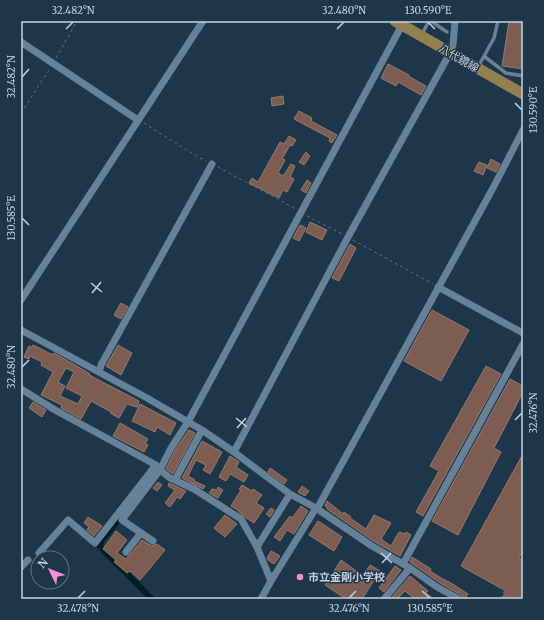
<svg xmlns="http://www.w3.org/2000/svg" width="544" height="620" viewBox="0 0 544 620" font-family="Merriweather,'Noto Sans JP',serif">
<rect width="100%" height="100%" fill="#1d3649"/>
<g fill="none" stroke-linecap="round" stroke-linejoin="round">
<path stroke="#001f25" stroke-width="6" d="M123 514 101 541 100 547 152 599"/>
</g>
<path fill="#7d5d51" stroke="#9a796c" fill-rule="evenodd" d="M509 21H523V69L502 66Z
M388 64 409 75 408 76 426 86 421 95 398 82 396 86 381 78Z
M283 96 284 104 272 106 271 98Z
M299 111 312 118 311 121 337 135 332 143 329 141 330 138 294 119Z
M289 136 296 140 292 146 290 145 282 159 285 160 278 173 283 176 291 164 295 166 290 177 294 179 287 192 283 190 279 198 249 183 252 178 258 182 280 142 284 144Z
M306 152 310 156 304 165 299 162Z
M491 159 500 164 496 172 487 168Z
M479 162 487 165 483 175 474 171Z
M307 180 311 183 306 193 301 190Z
M310 222 327 230 322 240 306 232Z
M300 225 306 228 299 241 293 238Z
M350 244 356 248 339 281 332 278Z
M121 303 128 307 121 319 114 315Z
M432 310 469 330 441 381 404 361Z
M33 345 53 355 54 353 82 369 90 374 89 375 139 401 137 407 127 404 119 418 110 413 111 412 91 401 81 419 61 408 62 405 41 395 53 372 41 365 42 362 30 356 29 359 24 357 29 346 32 347ZM66 368 74 372 66 388 82 396 78 404 60 396 65 386 58 382Z
M118 345 132 353 121 375 106 366Z
M486 366 501 374 423 516 416 512 439 471 430 466Z
M510 379 523 386V392L494 448 501 452 458 535 432 521Z
M33 402 46 410 42 417 29 408Z
M140 404 176 423 170 435 157 427 155 432 132 421Z
M120 423 148 439 145 444 148 445 144 452 113 436Z
M189 430 195 433 173 474 166 469 175 450Z
M202 441 222 452 210 474 203 470 206 465 196 460 188 476 195 480 194 481 205 486 203 489 182 478Z
M523 454V551L519 558 523 560V599H502L506 591 461 566Z
M230 456 239 462 236 467 248 475 244 482 230 474 226 481 219 477Z
M270 468 287 480 284 484 268 472Z
M158 482 162 485 157 491 153 488Z
M169 483 186 491 180 499 177 497 170 507 165 503 175 490 168 486Z
M242 485 252 491 253 489 262 495 256 503 264 508 254 523 246 518 239 512V511L231 506 241 490 239 489Z
M302 486 309 491 305 496 298 492Z
M218 487 223 490 218 498 209 493 212 489 217 490Z
M327 501 343 514 344 512 351 517 350 518 366 529 374 515 391 523 381 539 391 546 399 532 405 534 406 532 411 535 400 556 375 542 327 509 328 508 325 506Z
M301 506 308 511 294 534 287 530 280 541 274 537 290 516 292 518Z
M271 508 274 510 270 517 266 514Z
M225 515 237 524 225 537 214 528Z
M88 517 102 526 94 536 87 530 89 527 84 523Z
M318 521 342 537 334 551 309 535Z
M116 531 127 540 117 553 126 559 142 540 152 546 157 544 165 550 140 580 130 571 127 573 114 562 116 560 103 549Z
M271 551 280 556 274 564 268 560 267 558Z
M412 557 431 569 430 571 441 578 451 583 468 594 465 599 461 595 440 583 410 562Z
M341 560 363 576 370 565 380 571 362 599H346L325 585Z
M395 566 401 570 384 592 379 588Z
M410 576 428 591 426 593 434 599H415L405 591 397 599 391 598Z"/>
<g fill="none" stroke-linecap="round" stroke-linejoin="round">
<path stroke="#5d7283" stroke-width="1" stroke-dasharray="3 3" stroke-linecap="butt" d="M56 58 77 21
M21 113 49 70
M144 123 188 151 206 161
M218 167 296 209
M307 216 342 234
M353 240 433 284
M500 599 523 556"/>
<path stroke="#678298" stroke-width="3.5" d="M431 21 447 32
M422 34 429 21
M485 57 506 73 523 76
M478 67 494 38 498 21"/>
<path stroke="#678298" stroke-width="7" d="M21 42 138 120
M438 287 523 333
M21 300 203 21
M21 330 147 398 202 430 234 452 290 494 316 508 372 546 410 568 437 587 459 599
M99 372 101 365 212 164
M21 389 55 410 156 465 160 470 122 520 153 541
M234 452 348 237 450 53 453 45 455 21
M175 480 202 430
M317 509 493 188 523 130
M257 547 290 494
M126 552 141 533
M39 553 68 520 95 543 156 465
M403 564 523 344
M21 567 28 560
M271 581 316 508
M261 599 271 581 257 547 241 519 194 489 170 478 160 470 171 448 188 422 402 25
M384 599 410 568"/>
<path stroke="#918152" stroke-width="11" d="M395 21 523 94"/>
</g>
<path fill="none" stroke="#c5d3e0" stroke-width="1.5" d="M428 22 435 29M66 29 73 22M337 29 344 22M22 77 29 69M515 103 522 110M22 218 29 225M91 283 102 292M92 293 101 282M22 367 29 360M236 418 247 427M515 420 522 413M237 428 246 418M381 553 392 563M382 563 391 553M422 591 430 598M78 598 85 591M349 598 356 591"/>
<circle fill="#f591d2" stroke="#1d3649" stroke-width="1.5" cx="300" cy="577" r="4"/>
<g text-anchor="middle" dominant-baseline="central" stroke-width="3" stroke-linejoin="round" paint-order="stroke">
<g font-size="11" fill="#c5d3e0" stroke="#1d3649">
<text transform="translate(459 58) rotate(30)">八代鏡線</text>
</g>
<g font-size="11" font-weight="bold" fill="#c5d3e0" stroke="#1d3649" text-anchor="start">
<text x="308" y="577">市立金剛小学校</text>
</g>
</g>
<rect width="544" height="620" fill="none" stroke="#1d3649" stroke-width="44"/>
<g transform="translate(50 570) rotate(313)"><circle r="19" fill="#1d3649" stroke="#607585"/>
<path d="M0-3L7 15L0 10L-7 15Z" fill="#f591d2"/>
<text y="-6" font-size="11" font-weight="bold" text-anchor="middle" fill="#c5d3e0">N</text>
</g>
<rect x="22" y="22" width="500" height="576" fill="none" stroke="#c5d3e0" stroke-width="1.5"/>
<g font-size="10" text-anchor="middle" fill="#c5d3e0">
<text x="73" y="14">32.482°N</text>
<text x="344" y="14">32.480°N</text>
<text x="428" y="14">130.590°E</text>
<text transform="translate(11 77) rotate(-90)" y="4">32.482°N</text>
<text transform="translate(533 110) rotate(-90)" y="4">130.590°E</text>
<text transform="translate(11 218) rotate(-90)" y="4">130.585°E</text>
<text transform="translate(11 367) rotate(-90)" y="4">32.480°N</text>
<text transform="translate(533 413) rotate(-90)" y="4">32.476°N</text>
<text x="78" y="612">32.478°N</text>
<text x="349" y="612">32.476°N</text>
<text x="430" y="612">130.585°E</text>
</g>
</svg>
